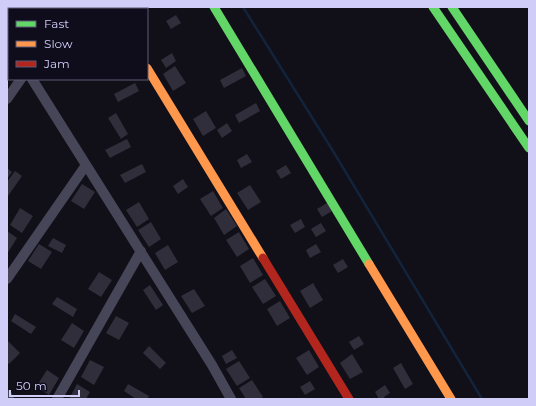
<svg xmlns="http://www.w3.org/2000/svg" width="536" height="406" viewBox="0 0 536 406" font-family="Montserrat,sans-serif">
<rect width="100%" height="100%" fill="#111018"/>
<g fill="none" stroke-linecap="round" stroke-linejoin="round">
<path stroke="#12243b" stroke-width="2.5" d="M243 7 333 151 482 399"/>
</g>
<path fill="#2f2e3a" d="M55 7H73L69 9H54Z
M121 7H139L140 9H122Z
M176 15 181 23 171 29 166 21Z
M172 53 176 61 166 68 161 60Z
M7 59 9 62V70L7 72Z
M175 66 186 83 173 91 163 74Z
M242 68 246 76 224 88 220 80Z
M135 83 139 91 118 102 114 94Z
M256 103 260 111 239 123 235 115Z
M206 111 216 128 203 136 193 119Z
M116 113 128 134 121 139 108 118Z
M227 123 232 131 222 138 217 130Z
M127 139 131 147 110 158 105 150Z
M247 154 252 162 241 168 237 160Z
M142 164 146 172 125 183 120 175Z
M286 165 291 173 281 179 276 171Z
M7 168 12 172 7 179Z
M15 171 22 176 8 196 7 195V182Z
M183 179 188 187 178 194 173 186Z
M82 184 95 192 84 209 71 201Z
M250 185 261 202 248 210 237 193Z
M213 191 223 208 211 216 200 199Z
M139 202 149 219 137 227 126 210Z
M327 203 332 211 322 217 317 209Z
M20 208 33 216 22 233 10 225Z
M226 209 237 226 224 235 214 218Z
M301 219 305 227 295 233 290 225Z
M151 222 161 239 149 247 138 230Z
M321 223 326 231 316 237 311 229Z
M7 231 17 238 7 254Z
M239 232 249 249 237 257 226 240Z
M53 238 66 245 62 253 48 246Z
M39 244 52 252 41 269 28 261Z
M316 244 321 252 310 258 306 250Z
M168 245 178 262 165 270 155 253Z
M253 258 263 275 250 283 240 266Z
M343 259 348 267 338 273 333 265Z
M99 272 112 280 101 297 88 289Z
M265 279 276 296 263 304 252 287Z
M313 283 323 300 310 308 300 291Z
M150 285 163 305 156 310 143 290Z
M194 289 205 306 192 313 181 296Z
M57 297 77 309 73 317 52 304Z
M280 301 290 318 277 326 267 309Z
M15 314 36 327 31 334 11 321Z
M116 316 129 323 119 340 106 333Z
M72 323 84 331 74 348 61 340Z
M359 336 364 344 354 350 349 342Z
M7 340 20 353 9 364 7 362Z
M149 346 166 363 160 369 143 353Z
M232 350 237 358 226 364 222 356Z
M309 350 319 367 307 375 296 358Z
M352 354 363 372 350 379 340 363Z
M90 360 104 367 94 385 81 377Z
M239 361 250 378 237 386 226 369Z
M401 363 413 384 405 389 393 368Z
M47 370 59 378 49 395 36 387Z
M252 380 263 397 259 399H246L239 388Z
M310 381 315 389 305 395 300 387Z
M77 384 90 392 86 399H69Z
M128 384 149 396 147 399H136L124 391Z
M385 385 390 393 384 397 385 399H379L375 392Z"/>
<g fill="none" stroke-linecap="round" stroke-linejoin="round">
<path stroke="#464658" stroke-width="10" d="M110 7 111 9
M7 40 9 43
M32 79 212 365 231 399
M7 99 21 79
M7 279 86 165
M7 395 9 399
M57 399 141 251"/>
<path stroke="#63d668" stroke-width="9" d="M214 7 369 264
M433 7 529 148
M452 7 529 121"/>
<path stroke="#ff974d" stroke-width="9" d="M147 68 263 258
M369 264 451 399"/>
<path stroke="#b3261e" stroke-width="9" d="M263 258 349 399"/>
</g>
<rect width="536" height="406" fill="none" stroke="#d0cdf9" stroke-width="16"/>
<rect x="8" y="8" width="140" height="72" fill="#0f0d1b" stroke="#5c5a74"/>
<rect x="16" y="21" width="20" height="6" fill="#63d668" stroke="#5c5a74"/>
<text x="44" y="28" font-size="12" fill="#d0cdf9">Fast</text>
<rect x="16" y="41" width="20" height="6" fill="#ff974d" stroke="#5c5a74"/>
<text x="44" y="48" font-size="12" fill="#d0cdf9">Slow</text>
<rect x="16" y="61" width="20" height="6" fill="#b3261e" stroke="#5c5a74"/>
<text x="44" y="68" font-size="12" fill="#d0cdf9">Jam</text>
<path d="M10 390v6h69v-6" fill="none" stroke="#d0cdf9" stroke-width="2"/>
<text x="16" y="390" font-size="12" fill="#d0cdf9" stroke="#0f0d1b" stroke-width="3" paint-order="stroke">50 m</text>
</svg>
